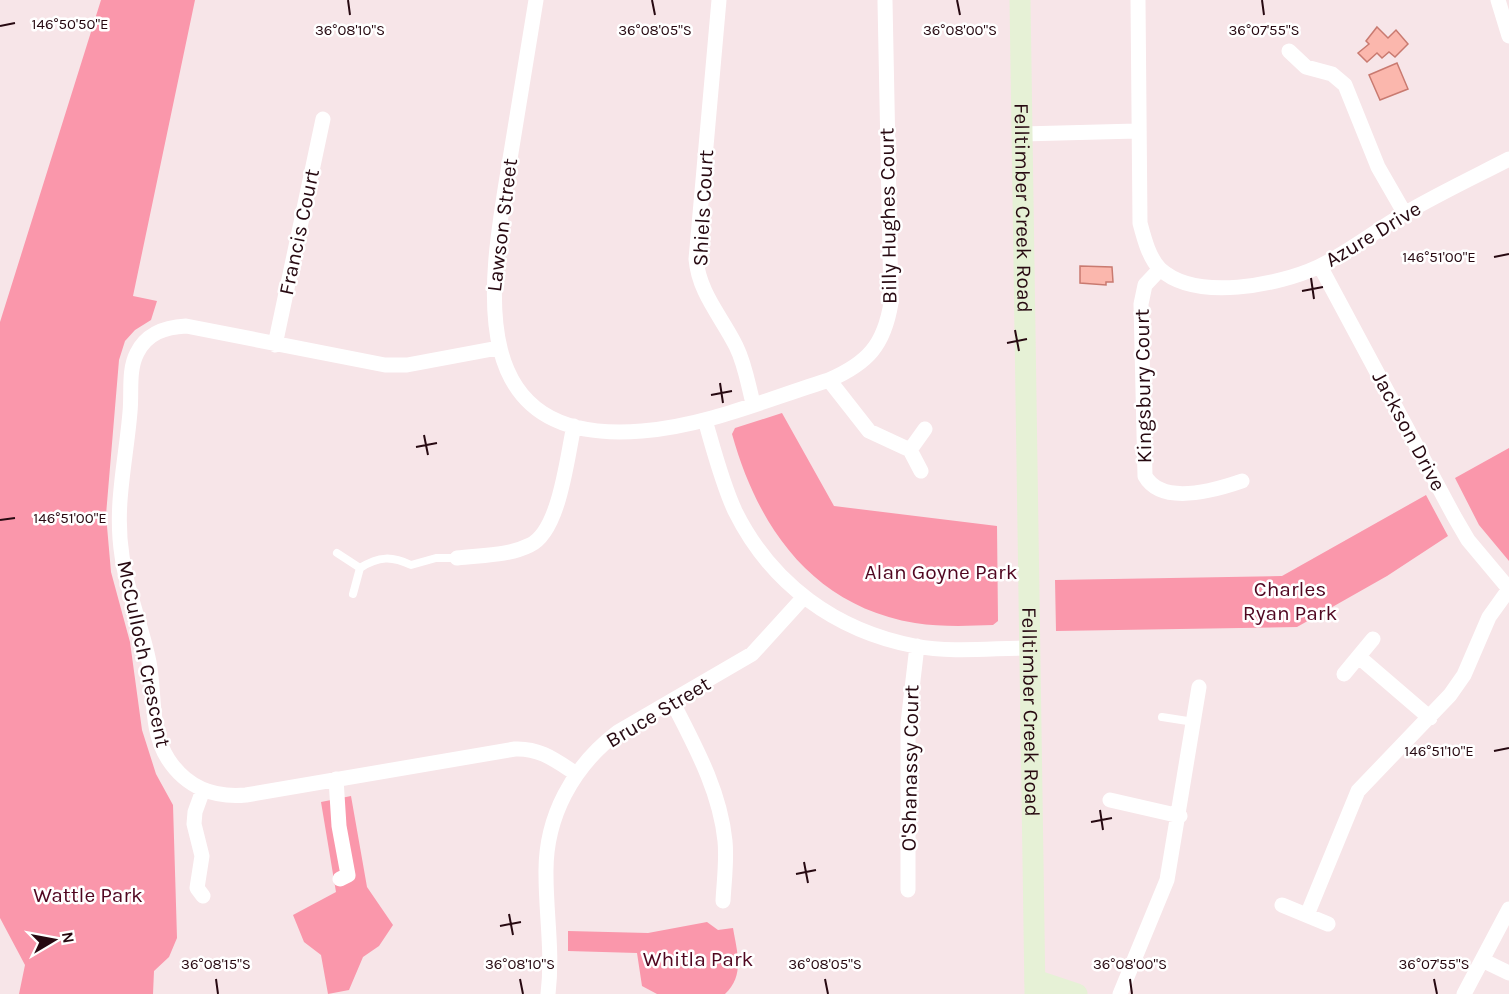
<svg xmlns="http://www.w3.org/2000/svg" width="1509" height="994" viewBox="0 0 1509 994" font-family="Karla,sans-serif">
<rect width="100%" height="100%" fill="#f7e5e8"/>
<path fill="#fa97ab" d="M101 0H195L133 296 157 301 151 320 135 330 125 341 119 360 106 515 111 572 130 642 142 730 156 774 173 805 177 938 169 957 154 971 153 994H19L25 965 0 918V322Z
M782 413 834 506 997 526 998 621 993 625C967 626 941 627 915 623 813 606 758 528 732 434L735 428Z
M1509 448V561L1479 525 1455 478Z
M1426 495 1448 536 1387 576 1297 627 1056 631 1055 580 1282 576Z
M351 796 367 887 393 925 379 946 363 957 349 990 328 994 321 955 304 942 293 915 336 892 321 802Z
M707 922 718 930 733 928C737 952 745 975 725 994H657L642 986 637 953 568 951V931L648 933Z"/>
<path fill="#fbb7ad" stroke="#c97a70" stroke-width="1.5" d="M1377 27 1388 38 1396 30 1408 44 1395 57 1389 52 1382 58 1377 53 1367 62 1358 53 1369 44 1366 41Z
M1397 63 1408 89 1380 100 1369 75Z
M1080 266 1112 267 1113 282H1106V285L1080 283Z"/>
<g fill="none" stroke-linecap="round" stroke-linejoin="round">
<path stroke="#fff" stroke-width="8" d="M337 553 360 568 353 594
M360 568C379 556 392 556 411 565L436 558H457
M1162 717 1194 722"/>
<path stroke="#fff" stroke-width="15" d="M536 0C527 55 518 110 509 165 489 285 461 446 642 431 706 426 768 399 829 380 868 363 884 345 891 303L885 1
M719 0 696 259C699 293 721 316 736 346 745 364 748 384 753 403
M1138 0 1140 223C1144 238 1149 258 1160 269 1196 302 1279 285 1318 267 1348 253 1375 231 1404 214 1438 194 1474 177 1509 159
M1498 0 1509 36
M1289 51 1306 67 1332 74 1345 85 1378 167 1405 214
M1022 134 1137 131
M1320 266 1454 516 1468 540 1509 589
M1160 269 1145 285 1141 304 1145 476C1162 506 1216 490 1242 481
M275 345 323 119
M498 348 407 365H385L186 326C165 327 147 333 137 353 128 370 132 393 130 412 126 461 114 506 122 556 127 593 142 626 149 662 155 694 150 731 168 759 186 787 214 798 246 795L515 749C540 748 555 760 575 773
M829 380 869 431 910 450
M705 420C714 451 722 483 735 511 771 584 836 631 915 646 952 653 993 648 1030 648
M921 471 910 450 925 429
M457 558C481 555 508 556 530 545 560 531 567 456 574 426
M1359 657 1430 718
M1344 674 1373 639
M673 703C695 746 720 791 725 841 727 861 724 881 723 901
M336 779 339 826 348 875 340 879
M1110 800 1180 816
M908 890V723L917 646
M203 896 197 888 202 856 194 824 195 812 203 790
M1282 905 1328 924
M1307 915 1358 791 1450 695 1464 675 1489 617 1509 589
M1482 960 1509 973
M548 994C553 952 546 916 546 874 545 817 573 766 618 732L752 654 803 598
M1120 994 1167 880 1199 687
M1464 994 1509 909"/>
<g stroke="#e6f1d6" stroke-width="21">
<path id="s1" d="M1020 0 1035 994"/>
<path d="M1035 980 1077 994"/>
</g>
</g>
<path fill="none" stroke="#270911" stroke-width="2" d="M348 0 350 15M652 0 655 15M957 0 960 15M1262 0 1264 15M0 26 15 23M1494 257 1509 254M1311 278 1314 299M1302 291 1323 287M1015 330 1019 351M1007 343 1027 339M720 383 723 403M711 395 732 391M424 435 428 455M416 447 437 443M0 520 15 518M1494 751 1509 748M1100 810 1103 830M1091 822 1112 818M804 862 808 883M796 874 816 870M509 914 513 935M500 926 521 922M216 979 218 994M520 979 523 994M825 979 828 994M1130 979 1132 994M1434 979 1437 994"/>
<g text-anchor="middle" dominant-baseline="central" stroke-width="5" stroke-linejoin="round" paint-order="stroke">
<g font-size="21" fill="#270911" stroke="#fff">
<text transform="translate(703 208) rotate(-87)">Shiels Court</text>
<text stroke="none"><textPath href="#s1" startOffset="208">Felltimber Creek Road</textPath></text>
<text transform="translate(888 216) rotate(-91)">Billy Hughes Court</text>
<text transform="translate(502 225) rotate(-83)">Lawson Street</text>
<text transform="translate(299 232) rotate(-78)">Francis Court</text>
<text transform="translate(1373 234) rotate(-31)">Azure Drive</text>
<text transform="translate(1143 386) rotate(-91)">Kingsbury Court</text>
<text transform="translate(1409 431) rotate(62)">Jackson Drive</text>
<text transform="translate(144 654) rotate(78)">McCulloch Crescent</text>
<text transform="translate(658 712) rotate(-31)">Bruce Street</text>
<text stroke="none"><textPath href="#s1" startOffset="712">Felltimber Creek Road</textPath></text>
<text transform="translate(910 768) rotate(-89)">O'Shanassy Court</text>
</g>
<g font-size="21" fill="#500620" stroke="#fff">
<text x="941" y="572">Alan Goyne Park</text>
<text x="1290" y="589">Charles<tspan x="1290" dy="24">Ryan Park</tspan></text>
<text x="88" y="895">Wattle Park</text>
<text x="698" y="959">Whitla Park</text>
</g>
</g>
<g font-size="15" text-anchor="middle" fill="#270911" stroke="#fff" stroke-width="5" stroke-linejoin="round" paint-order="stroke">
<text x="70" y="29">146°50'50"E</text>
<text x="350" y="35">36°08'10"S</text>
<text x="655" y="35">36°08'05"S</text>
<text x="960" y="35">36°08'00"S</text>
<text x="1264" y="35">36°07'55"S</text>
<text x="1439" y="262">146°51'00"E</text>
<text x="70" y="523">146°51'00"E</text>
<text x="1439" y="756">146°51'10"E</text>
<text x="216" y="969">36°08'15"S</text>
<text x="520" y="969">36°08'10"S</text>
<text x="825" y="969">36°08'05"S</text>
<text x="1130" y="969">36°08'00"S</text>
<text x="1434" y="969">36°07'55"S</text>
</g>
<g transform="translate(54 940) rotate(80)" stroke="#ffffff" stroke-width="4.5" paint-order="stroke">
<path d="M0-4.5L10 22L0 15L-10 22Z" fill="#270911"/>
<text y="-9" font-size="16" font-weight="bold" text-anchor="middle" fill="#270911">N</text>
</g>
</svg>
